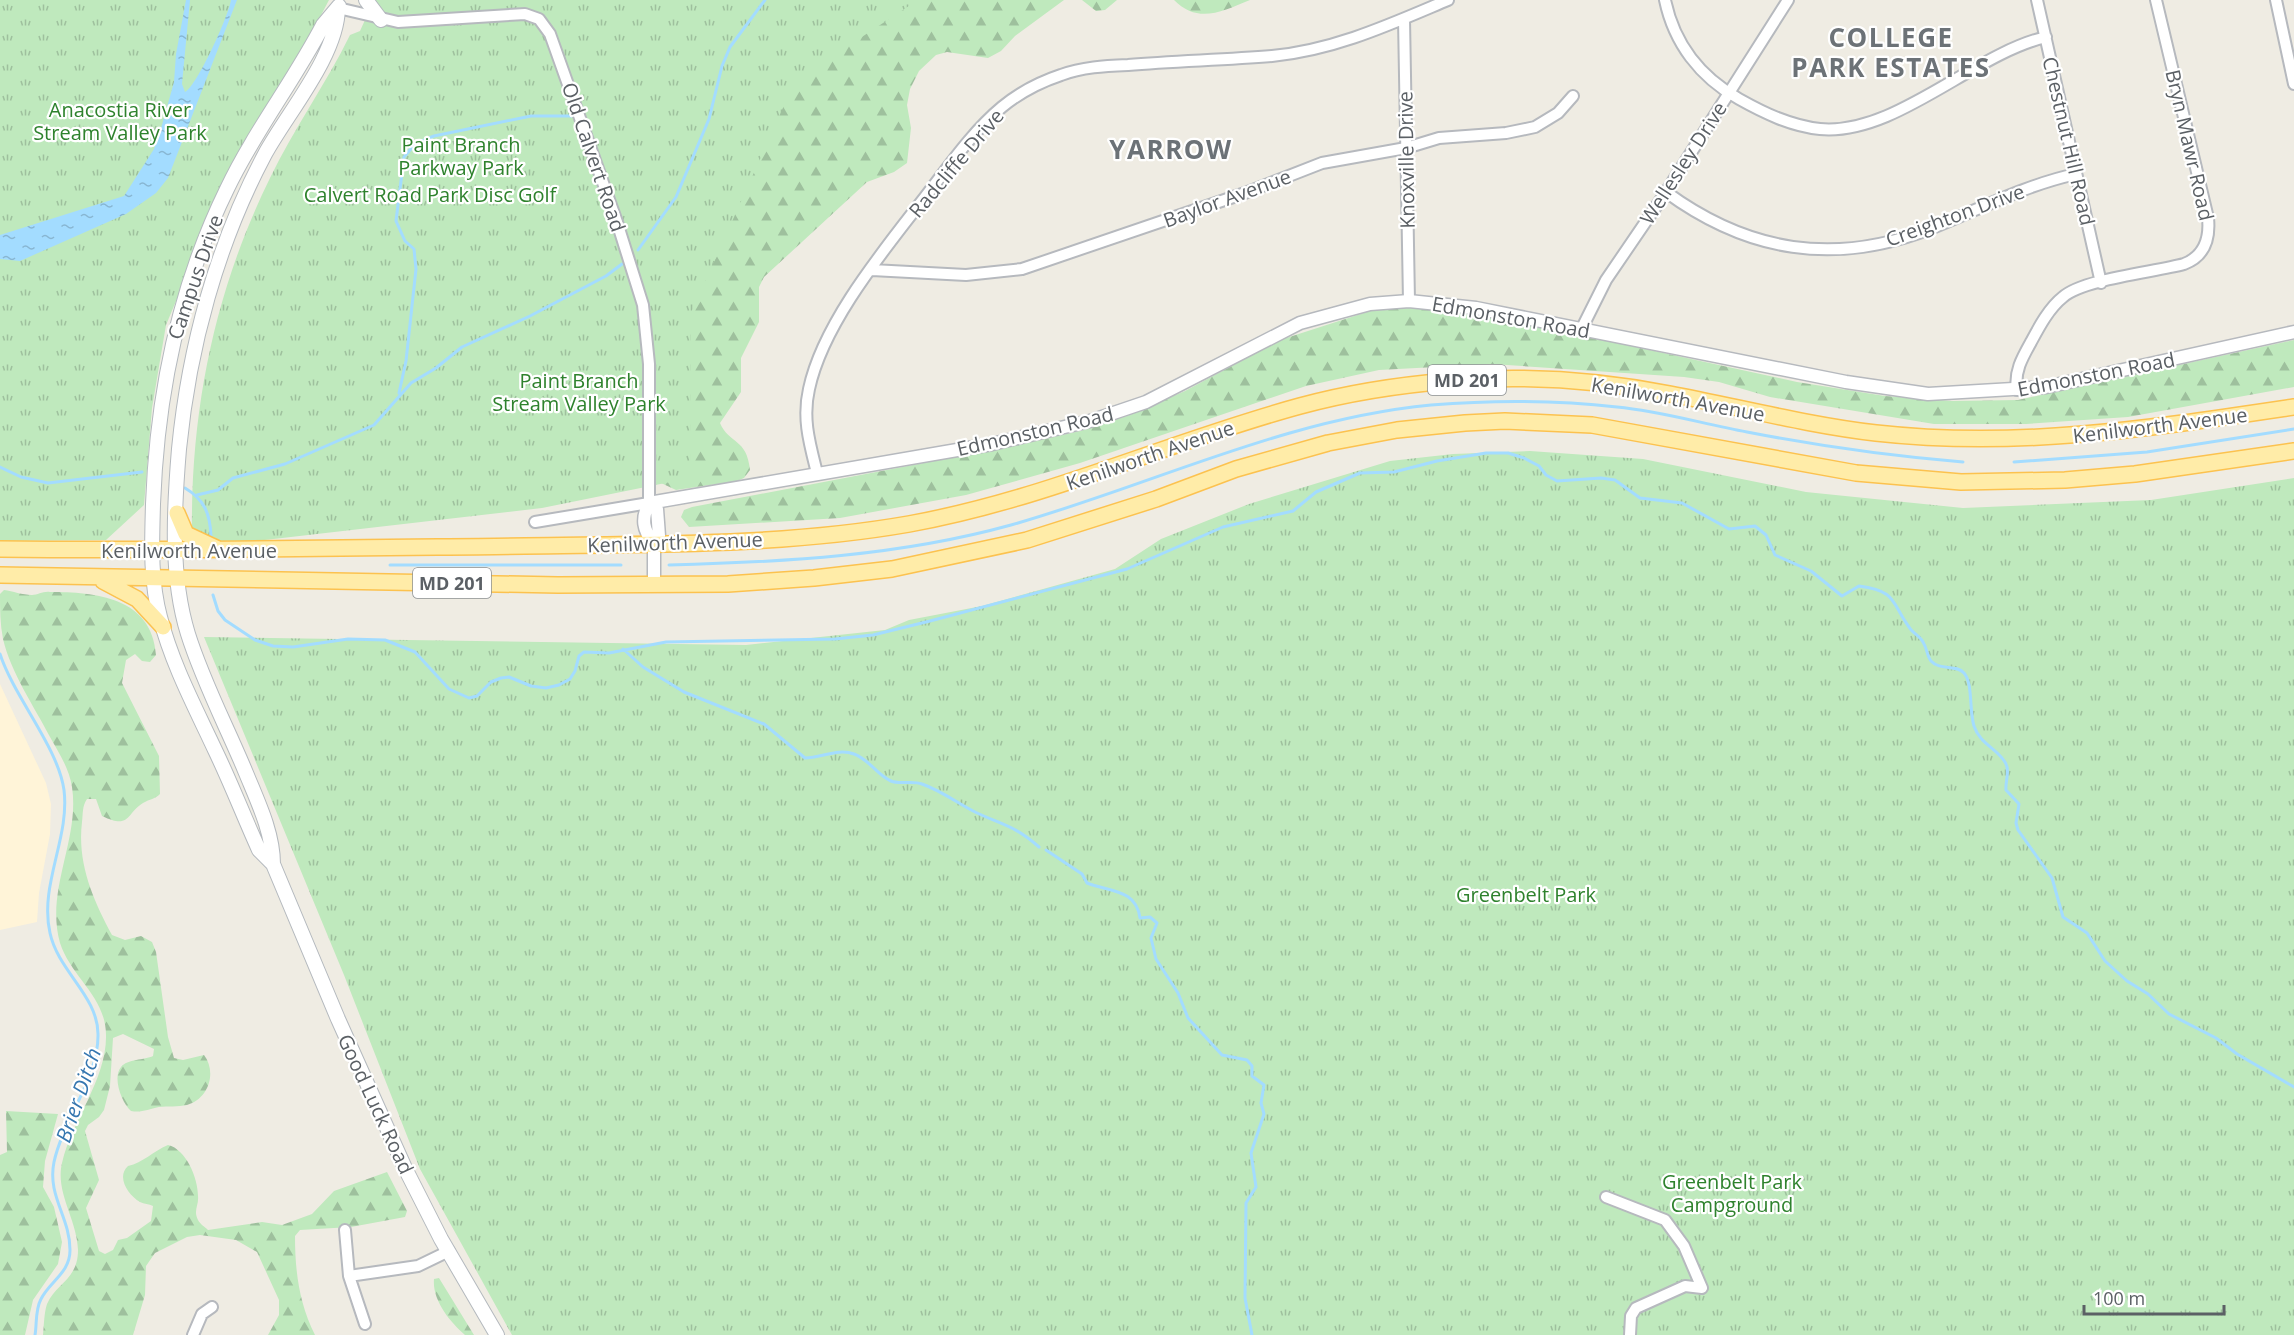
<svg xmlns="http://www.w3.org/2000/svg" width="2294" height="1335" viewBox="0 0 2294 1335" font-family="'Open Sans',sans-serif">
<defs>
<pattern id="forest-firs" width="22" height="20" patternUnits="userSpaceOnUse" patternTransform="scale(1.5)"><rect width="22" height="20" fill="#bfe9bd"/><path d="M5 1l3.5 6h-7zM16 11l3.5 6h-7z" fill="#9ec09d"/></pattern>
<pattern id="park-tufts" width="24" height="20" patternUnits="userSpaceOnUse" patternTransform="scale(1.5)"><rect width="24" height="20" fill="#bfe9bd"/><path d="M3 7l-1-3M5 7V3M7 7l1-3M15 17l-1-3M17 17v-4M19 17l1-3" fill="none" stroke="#9ec09d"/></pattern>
<pattern id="water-ripples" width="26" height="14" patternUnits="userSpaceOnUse" patternTransform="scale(1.5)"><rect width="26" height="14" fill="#a3dcff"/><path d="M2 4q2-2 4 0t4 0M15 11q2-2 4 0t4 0" fill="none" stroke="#88b6d2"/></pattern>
</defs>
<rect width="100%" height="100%" fill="#efece3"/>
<path fill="#fff4d8" d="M0 684 46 783 51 804 50 834 39 893 37 922 0 930Z"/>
<path fill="url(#forest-firs)" d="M768 0H1064L1015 36 1001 51 988 58 947 52 936 55 919 71 910 89 907 105 911 128 907 163 894 172 867 182 764 277 759 287V322L741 358V392L720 423C729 444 747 438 750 470L744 478 737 481 676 490 661 483 641 252Z
M1082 0H1117L1105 10 1096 11Z
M1174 0H1250C1221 12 1198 24 1174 0Z
M1401 306 1507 319 1797 382 1885 396 1952 401 2018 400 2294 340V387L2128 417 2026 424H1934L1770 397 1719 382 1684 377 1492 364 1379 370 1306 386 1080 463 966 495 840 518 689 527 681 517 684 510 692 507 1018 445 1080 431 1127 416 1185 391 1280 340 1370 311Z
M4 590C13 591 22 595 32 595 38 595 43 591 50 592 95 592 152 597 156 655L150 662 142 661 135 654 126 660 122 683 159 756 160 794C155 799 150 799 143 803 126 813 131 830 102 816L96 799H87C82 806 83 814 82 822 77 863 93 900 112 935L125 940 141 936 152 942 156 952 168 1037 174 1058 183 1060 204 1055C217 1072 209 1099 187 1105 178 1107 168 1106 159 1107 148 1109 142 1113 131 1111 122 1103 112 1078 121 1067 127 1059 145 1060 153 1056L154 1049 123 1034 113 1038 110 1086 104 1110 99 1117 88 1125 85 1131 99 1180 86 1208 99 1251 105 1254 113 1250 118 1240 127 1238 151 1221 153 1206C149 1204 144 1204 140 1202 128 1195 116 1177 128 1166 143 1163 153 1151 168 1145 186 1149 198 1178 198 1196 199 1206 193 1210 198 1220 200 1224 205 1227 208 1230L262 1222 282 1225 312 1214 334 1191 387 1172 407 1211 405 1217 351 1227 300 1230 295 1236C295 1271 299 1303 315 1335H268L279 1315V1300L257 1252 236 1240 200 1235 187 1237 155 1253 146 1266 145 1295 133 1335H43C44 1325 44 1313 47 1304 56 1283 78 1280 78 1250 77 1219 55 1193 62 1163 72 1120 107 1079 106 1035 106 997 71 977 60 943 45 890 80 840 72 787 69 768 59 753 50 737 34 706 11 673 3 639 0 624 0 609 0 594Z
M6 1111 58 1114 45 1161 43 1187 54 1207 62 1242 58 1264 33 1300 25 1335H0V1155L7 1152Z
M439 1278 474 1335H465C450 1322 432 1300 434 1279Z"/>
<path fill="url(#park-tufts)" d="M0 0H329L308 40 235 160 166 325 152 408 144 505 106 540 0 541Z
M374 0H918L795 81 691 313 690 478 542 508 205 547 192 538C190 412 214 292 270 178 294 128 326 84 350 35L360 31Z
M1530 451 1643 459 1806 492 1963 508 2151 500 2294 478V1335H512L420 1169 344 975 204 637 746 645 885 630 909 620 982 606 1115 569 1161 539 1249 504 1390 461 1453 454Z"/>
<path fill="url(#water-ripples)" d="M186 0H190L182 84 185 92C197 86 229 15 231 0H237L168 178 156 193 126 214 20 261 0 259V235L124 196 154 149 160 132 174 82 176 54Z"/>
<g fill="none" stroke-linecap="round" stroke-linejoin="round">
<path stroke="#a3dcff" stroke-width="3" d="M638 250 676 197 709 119 722 66 730 47 765 0
M399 393 406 361 416 269 414 249 405 241 396 221 404 157 415 144 434 136 531 116H572
M2014 462 2147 452 2294 429
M0 467 21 477 48 483 142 472
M185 488C205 500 210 514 211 536
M197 495 218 490 233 478 285 464 374 425 411 383 436 368 462 347 530 316 606 276 622 264
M390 565H621
M669 565C784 562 899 556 1011 525 1152 485 1284 419 1431 405 1493 400 1555 400 1617 407 1661 411 1703 424 1747 432 1819 446 1890 456 1963 462
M213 595 218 611 225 620 255 640 273 646 293 647 348 639 385 640 415 652 449 689 469 698 477 696 491 682 501 678 509 677 531 686 546 688 559 685 570 679 575 671 579 656 584 652 609 653 666 642 835 639 873 635 930 621 1127 569 1223 527 1293 511 1316 492 1360 473 1394 472 1437 461 1486 453H1508L1524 458 1539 466 1546 475 1557 481 1601 478 1615 480 1640 498 1682 503 1729 529 1755 526 1766 535 1775 555 1811 571 1842 596 1859 586C1897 591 1891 602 1909 627 1913 634 1921 636 1924 644 1927 649 1927 656 1931 661 1940 671 1956 664 1964 673 1973 683 1969 710 1974 726 1980 745 1999 749 2006 764 2010 771 2005 782 2006 790L2019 804 2016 823 2018 830 2052 878 2063 917 2087 933 2105 961 2127 981 2148 994 2169 1014 2216 1038 2237 1054 2294 1087
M623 649 643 667 684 692 764 724 805 758C821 758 838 748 854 754 870 760 877 775 891 781 900 785 912 780 922 784 942 791 957 803 975 812 1002 825 1014 825 1039 847
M0 654C14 697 58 747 64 790 70 838 39 885 50 933 58 971 98 996 98 1034 99 1077 63 1120 54 1162 47 1196 70 1217 70 1250 70 1273 50 1281 41 1299 35 1310 37 1324 35 1335
M1046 850 1082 874 1087 883C1110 892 1136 889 1140 918L1150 917 1157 923 1151 938 1156 959 1178 993 1188 1018 1222 1055 1247 1060 1252 1066V1076L1264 1085 1261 1103 1264 1114 1251 1153 1256 1187 1246 1203 1245 1298 1252 1335"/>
<defs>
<path id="minor" d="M1665 0C1674 43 1700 77 1739 99 1764 113 1791 126 1820 129 1895 136 1973 54 2046 37
M2037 0 2101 283
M2276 0 2294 84
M338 8 398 22 525 14 539 19 550 34 617 222 643 305 649 364V503L535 522
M1404 19 1409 301
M1666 192C1748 252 1834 266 1930 229 1978 210 2025 185 2076 174
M872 270 966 275 1022 269 1245 193 1322 163 1406 148 1439 138 1506 133 1535 127 1558 113 1573 96
M1582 328 1606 280 1666 192 1788 0
M2017 390C2014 372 2022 358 2031 342 2039 327 2049 308 2063 297 2083 279 2155 272 2184 264 2205 256 2210 238 2208 218L2156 0
M817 473C810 445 802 419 809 389 823 323 884 250 925 197 949 166 972 132 1002 107 1019 93 1040 82 1061 75 1082 67 1105 66 1128 65 1176 61 1224 60 1272 56 1335 50 1391 24 1448 0
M1606 1197 1665 1220 1684 1246 1702 1288 1685 1286 1636 1308 1631 1316 1630 1335
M345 1230 349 1276 365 1324
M349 1276 418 1266 449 1251
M193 1335 202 1314 212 1307"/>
<path id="tertiary" d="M649 503 992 444 1090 421 1146 402 1300 323 1370 304 1409 301 1476 308 1846 382 1928 394 2046 387 2294 332
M649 503 657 509 659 536 654 544V585
M649 503C641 519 643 530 654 544"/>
<path id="secondary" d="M366 0 381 20
M338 8C337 56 288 112 265 154 217 244 189 347 179 449 174 509 170 576 188 634 203 682 227 727 246 773 258 802 273 833 273 864L338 1019 405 1168 441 1239 497 1335
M273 864 259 850C244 817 231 783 215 750 195 707 172 664 160 617 150 580 152 541 153 504 157 395 179 287 227 189 254 132 294 81 323 25L339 6"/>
<path id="primary" d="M177 513 186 534 216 548
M0 549C175 551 350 548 525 546 653 544 783 546 909 524 1047 499 1167 442 1300 406 1348 393 1399 385 1449 381 1522 375 1599 380 1670 394 1739 407 1807 425 1876 433 2019 449 2153 428 2294 407
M0 575 558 585 728 584 814 578 892 569 1027 540 1156 499 1236 469 1328 443 1397 430 1465 423 1505 421 1592 425 1856 473 1961 482 2065 480 2135 474 2294 451
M103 581 137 599 163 627"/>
</defs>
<use href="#minor" stroke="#b6b9be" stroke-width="14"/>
<use href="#tertiary" stroke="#b6b9be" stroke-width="15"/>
<use href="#secondary" stroke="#b4b9be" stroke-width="16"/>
<use href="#primary" stroke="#fcc24f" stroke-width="18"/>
<use href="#minor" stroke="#fff" stroke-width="10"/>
<use href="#tertiary" stroke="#fff" stroke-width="12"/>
<use href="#secondary" stroke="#fff" stroke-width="14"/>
<use href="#primary" stroke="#ffeca8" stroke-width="15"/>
</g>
<g text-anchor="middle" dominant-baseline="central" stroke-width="4.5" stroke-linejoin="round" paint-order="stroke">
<g fill="#fff" stroke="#8c9093" stroke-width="1.5">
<rect x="1428" y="365" width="78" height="30" rx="4.5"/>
<rect x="413" y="568" width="78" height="30" rx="4.5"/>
</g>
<g font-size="18" font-weight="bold" fill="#5b6065">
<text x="1467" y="380">MD 201</text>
<text x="452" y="583">MD 201</text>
</g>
<g font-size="20" fill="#2e822d" stroke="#fff">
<text x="120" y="109">Anacostia River<tspan x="120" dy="23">Stream Valley Park</tspan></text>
<text x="461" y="144">Paint Branch<tspan x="461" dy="23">Parkway Park</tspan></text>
<text x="430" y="194">Calvert Road Park Disc Golf</text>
<text x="579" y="380">Paint Branch<tspan x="579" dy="23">Stream Valley Park</tspan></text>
<text x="1526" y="894">Greenbelt Park</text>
<text x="1732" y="1181">Greenbelt Park<tspan x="1732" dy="23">Campground</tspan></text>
</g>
<g font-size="20" fill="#5b6065" stroke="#fff">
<text transform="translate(2069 141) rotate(77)">Chestnut Hill Road</text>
<text transform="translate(2190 145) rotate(77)">Bryn Mawr Road</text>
<text transform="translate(594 157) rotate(71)">Old Calvert Road</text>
<text transform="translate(1406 160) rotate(-91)">Knoxville Drive</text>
<text transform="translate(956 163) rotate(-50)">Radcliffe Drive</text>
<text transform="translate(1683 163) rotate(-57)">Wellesley Drive</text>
<text transform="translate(1227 198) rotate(-20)">Baylor Avenue</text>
<text transform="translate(1955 215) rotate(-20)">Creighton Drive</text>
<text transform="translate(195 277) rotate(-71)">Campus Drive</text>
<text transform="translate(1511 317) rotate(10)">Edmonston Road</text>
<text transform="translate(2096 374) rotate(-11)">Edmonston Road</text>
<text transform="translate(1678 399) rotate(10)">Kenilworth Avenue</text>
<text transform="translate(2160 425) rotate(-7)">Kenilworth Avenue</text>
<text transform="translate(1035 431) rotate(-13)">Edmonston Road</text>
<text transform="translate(1150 455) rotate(-19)">Kenilworth Avenue</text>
<text transform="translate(675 542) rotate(-2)">Kenilworth Avenue</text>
<text x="189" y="550">Kenilworth Avenue</text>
<text transform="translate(376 1104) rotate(65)">Good Luck Road</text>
</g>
<g font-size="21" font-style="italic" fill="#3677b0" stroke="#fff">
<text transform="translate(78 1095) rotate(-71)">Brier Ditch</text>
</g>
<g font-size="26" font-weight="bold" letter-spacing="1.5" fill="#6c7277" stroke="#fff">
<text x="1891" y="37">COLLEGE<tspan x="1891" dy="30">PARK ESTATES</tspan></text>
<text x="1171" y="149">YARROW</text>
</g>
</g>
<path d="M2084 1305v9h140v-9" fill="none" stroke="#5b6065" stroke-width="3"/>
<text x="2093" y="1305" font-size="18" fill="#5b6065" stroke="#ffffff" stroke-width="4.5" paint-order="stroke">100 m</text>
</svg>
